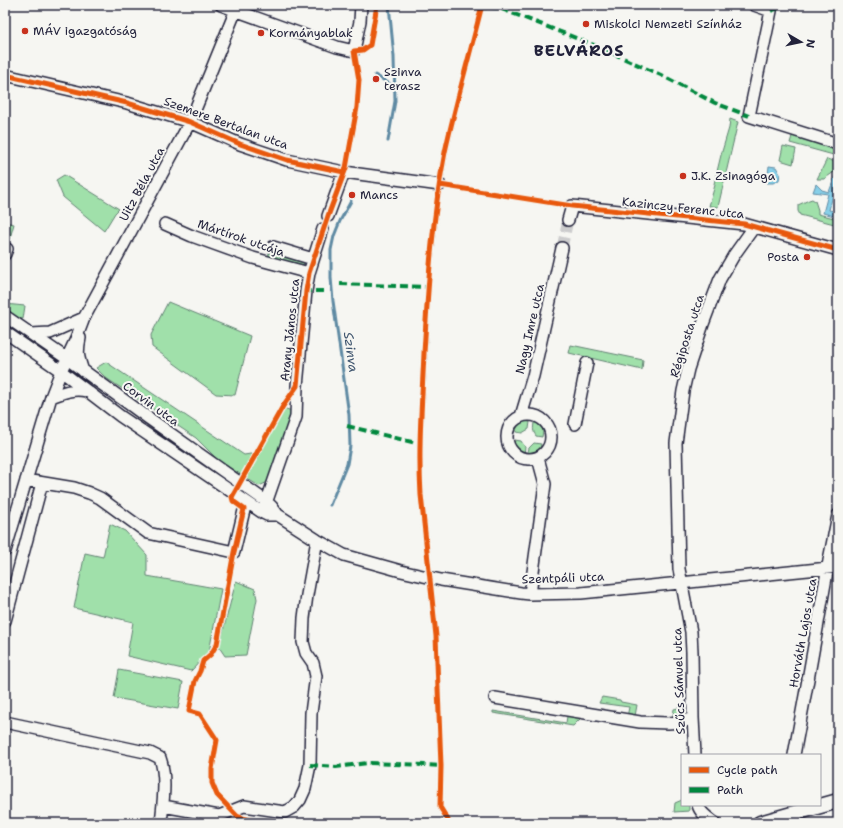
<svg xmlns="http://www.w3.org/2000/svg" width="843" height="828" viewBox="0 0 843 828" font-family="'Shantell Sans',sans-serif">
<rect width="100%" height="100%" fill="#f6f6f2"/>
<filter id="ink" filterUnits="userSpaceOnUse"><feTurbulence type="fractalNoise" baseFrequency=".025" numOctaves="2"/><feDisplacementMap in="SourceGraphic" scale="8" xChannelSelector="R" yChannelSelector="G"/><feConvolveMatrix kernelMatrix="1 2 1 2 8 2 1 2 1" color-interpolation-filters="sRGB"/></filter>
<g filter="url(#ink)">
<path fill="#a0e0aa" stroke="#618172" d="M730 119 738 122 718 207 709 206 715 185 714 184 721 155 729 128Z
M793 133 838 148 837 156 790 143Z
M783 146 796 149 793 164 780 160Z
M827 159 838 163V173L834 172 824 179H817Z
M64 175 119 209 115 213 104 231 63 197 56 180Z
M812 199 815 201 818 210V214L838 219V225L800 215 798 211V205L809 200Z
M5 222 14 224 10 238 5 237Z
M270 249 306 258 303 266 268 257Z
M168 302 250 336 235 395 216 394 152 347 151 335Z
M5 304 25 306 23 319 13 317 5 312Z
M571 345 643 360 642 370 569 353Z
M106 362 244 455 257 453 283 408 292 411 270 481 259 486 219 461 196 438 106 378 96 368Z
M524 421 530 422 529 429 522 433 516 432C517 426 518 423 524 421Z
M534 423H540C544 428 543 431 542 437L536 436C533 431 533 429 534 423Z
M515 440 521 441 525 447 524 454C513 452 513 449 515 440Z
M534 443 541 444C539 454 538 456 527 455L529 448Z
M110 524 125 531 147 555V576L221 589 209 652 191 671 127 656 133 622 74 608 85 553 103 557Z
M236 581 255 589 257 599 246 655 225 656 219 647Z
M119 670 183 682 178 709 114 698Z
M602 697 620 700 621 702 637 705 635 716 627 717 629 707 599 703Z
M687 706V709L686 715 677 718 673 716 674 709Z
M493 711 566 723 567 716 581 718 573 726 493 713Z
M682 800V805H689V811L674 812 675 803Z"/>
<path fill="#87cfe8" stroke="#5f8aa3" d="M769 166 776 167 780 174 779 180 773 183H767Z
M835 176 838 177V181H837L829 210 838 212V217L823 213 828 194 813 192 816 184 822 190 829 192Z"/>
<g fill="none" stroke-linecap="round" stroke-linejoin="round">
<path stroke="#5f8aa3" stroke-width="3" d="M375 75 395 87
M388 141 395 101 394 57 389 5
M330 505 347 464 350 446 349 415 333 301 331 278V250L334 236 340 221 351 201"/>
<path stroke="#cccccd" stroke-width="11" stroke-dasharray="11 5.5" stroke-linecap="butt" d="M562 248 568 220"/>
<defs>
<path id="minor" d="M221 5 337 47 354 51 360 21 361 5
M754 5 771 11
M770 5 771 11 749 116 838 144
M5 75 127 103 190 122 240 144 287 160 344 172 440 185
M328 216 344 172
M568 220 572 206 744 224 838 250
M165 224 192 236 253 258 309 273
M273 247 313 259
M5 248 7 249 5 254
M5 316 66 358 147 417 267 502 272 507 278 515 317 540 344 555 401 571 441 580 521 593 530 594 581 593 838 567
M5 332 61 371 120 416 263 513 267 515H278
M31 334 50 333 84 318
M80 338C77 353 78 357 83 371
M51 397C64 392 73 388 87 391
M507 437a22 22 0 1 1 44 0a22 22 0 1 1-44 0Z
M521 416 533 376 562 248
M575 424 587 363
M26 480 74 488 89 493 100 498 148 533 234 552 246 502
M264 509 296 417 297 386 306 291 309 273 323 229
M5 551 51 397 61 371 76 339 84 318 190 122 238 5
M530 594 545 484 538 458
M5 621 42 483
M495 698 640 722 668 723 681 722 693 718
M5 722 150 753 160 758C167 777 163 803 161 823
M695 755 693 718 692 652 691 632 679 569 676 443 683 391 688 369 703 324 720 279 734 255 754 227
M794 755 809 674 830 555 838 515
M698 805C700 813 708 818 715 823
M163 806 219 816 244 806 285 812 294 807 300 800 305 789 310 765 311 713 316 676 313 663 306 653 303 642 304 618 307 595 317 540"/>
<path id="major" d="M760 823 838 801"/>
</defs>
<use href="#minor" stroke="#22223b" stroke-width="14"/>
<use href="#major" stroke="#22223b" stroke-width="17"/>
<use href="#minor" stroke="#f6f6f2" stroke-width="11"/>
<use href="#major" stroke="#f6f6f2" stroke-width="14"/>
<path stroke="#22223b" stroke-width="1" d="M442 823 443 766 438 636 423 495 422 472 423 431 428 336 431 281 440 197 448 152 475 37 484 5"/>
<path stroke="#00873e" stroke-width="4" stroke-dasharray="8 4" stroke-linecap="butt" d="M454 5 479 8 491 7 499 8 594 45 663 76 715 103 749 116
M771 11 785 5
M340 284 428 287
M303 291H325
M347 426 420 444
M310 765 336 767 368 763 425 765 441 766"/>
<defs>
<path id="cycleway" d="M5 75 127 103 190 122 240 144 287 160 344 172
M440 185 572 206 744 224 838 250
M263 823 242 818 237 816 217 795 212 783V769L217 740 200 714 189 711 195 681 200 671 203 661 211 654 217 644 234 552 244 509 233 501 232 497 283 406 297 386 306 291 309 273 328 216 346 168 357 107 359 80 354 51 363 50 370 45 377 5
M448 823V820L440 807 441 766 436 636 421 495C418 447 422 400 424 353 428 286 432 218 445 152 456 102 470 54 482 5"/>
</defs>
<use href="#cycleway" stroke="#f6f6f2" stroke-width="8"/>
<use href="#cycleway" stroke="#e8590c" stroke-width="5"/>
</g>
</g>
<g fill="#c8321e" stroke="#f6f6f2" stroke-width="1.5">
<circle cx="586" cy="24" r="4"/>
<circle cx="25" cy="31" r="4"/>
<circle cx="261" cy="33" r="4"/>
<circle cx="376" cy="79" r="4"/>
<circle cx="683" cy="176" r="4"/>
<circle cx="352" cy="195" r="4"/>
<circle cx="807" cy="257" r="4"/>
</g>
<g text-anchor="middle" dominant-baseline="central" stroke-width="4" stroke-linejoin="round" paint-order="stroke">
<g font-size="12" fill="#22223b" stroke="#f6f6f2" text-anchor="start">
<text x="594" y="24">Miskolci Nemzeti Színház</text>
<text x="33" y="31">MÁV igazgatóság</text>
<text x="269" y="33">Kormányablak</text>
<text x="384" y="72">Szinva<tspan x="384" dy="14">terasz</tspan></text>
<text x="691" y="176">J.K. Zsinagóga</text>
<text x="360" y="195">Mancs</text>
<text x="799" y="257" text-anchor="end">Posta</text>
</g>
<g font-size="12" fill="#22223b" stroke="#f6f6f2">
<text transform="translate(226 123) rotate(20)">Szemere Bertalan utca</text>
<text transform="translate(142 184) rotate(-62)">Uitz Béla utca</text>
<text transform="translate(683 208) rotate(6)">Kazinczy Ferenc utca</text>
<text transform="translate(241 238) rotate(19)">Mártírok utcája</text>
<text transform="translate(530 329) rotate(-77)">Nagy Imre utca</text>
<text transform="translate(290 330) rotate(-84)">Arany János utca</text>
<text transform="translate(687 336) rotate(-72)">Régiposta utca</text>
<text transform="translate(151 404) rotate(36)">Corvin utca</text>
<text transform="translate(563 578) rotate(-2)">Szentpáli utca</text>
<text transform="translate(803 633) rotate(-80)">Horváth Lajos utca</text>
<text transform="translate(679 681) rotate(-92)">Szűcs Sámuel utca</text>
</g>
<g font-size="13" font-style="italic" fill="#40566f" stroke="#f6f6f2">
<text transform="translate(351 352) rotate(82)">Szinva</text>
</g>
<g font-size="16" font-weight="bold" letter-spacing="1" fill="#22223b" stroke="#f6f6f2">
<text x="579" y="50">BELVÁROS</text>
</g>
</g>
<rect width="843" height="828" fill="none" stroke="#f6f6f2" stroke-width="20"/>
<rect x="10" y="10" width="823" height="808" fill="none" stroke="#22223b" stroke-width="1.5" filter="url(#ink)"/>
<rect x="681" y="754" width="140" height="52" fill="#f6f6f2" stroke="#a1a1a9"/>
<rect x="689" y="767" width="20" height="6" fill="#e8590c" stroke="#a1a1a9"/>
<text x="717" y="774" font-size="12" fill="#22223b">Cycle path</text>
<rect x="689" y="787" width="20" height="6" fill="#00873e" stroke="#a1a1a9"/>
<text x="717" y="794" font-size="12" fill="#22223b">Path</text>
<g transform="translate(801 42) rotate(99)" stroke="#f6f6f2" stroke-width="3" paint-order="stroke">
<path d="M0-3L7 15L0 10L-7 15Z" fill="#22223b"/>
<text y="-6" font-size="11" font-weight="bold" text-anchor="middle" fill="#22223b">N</text>
</g>
</svg>
